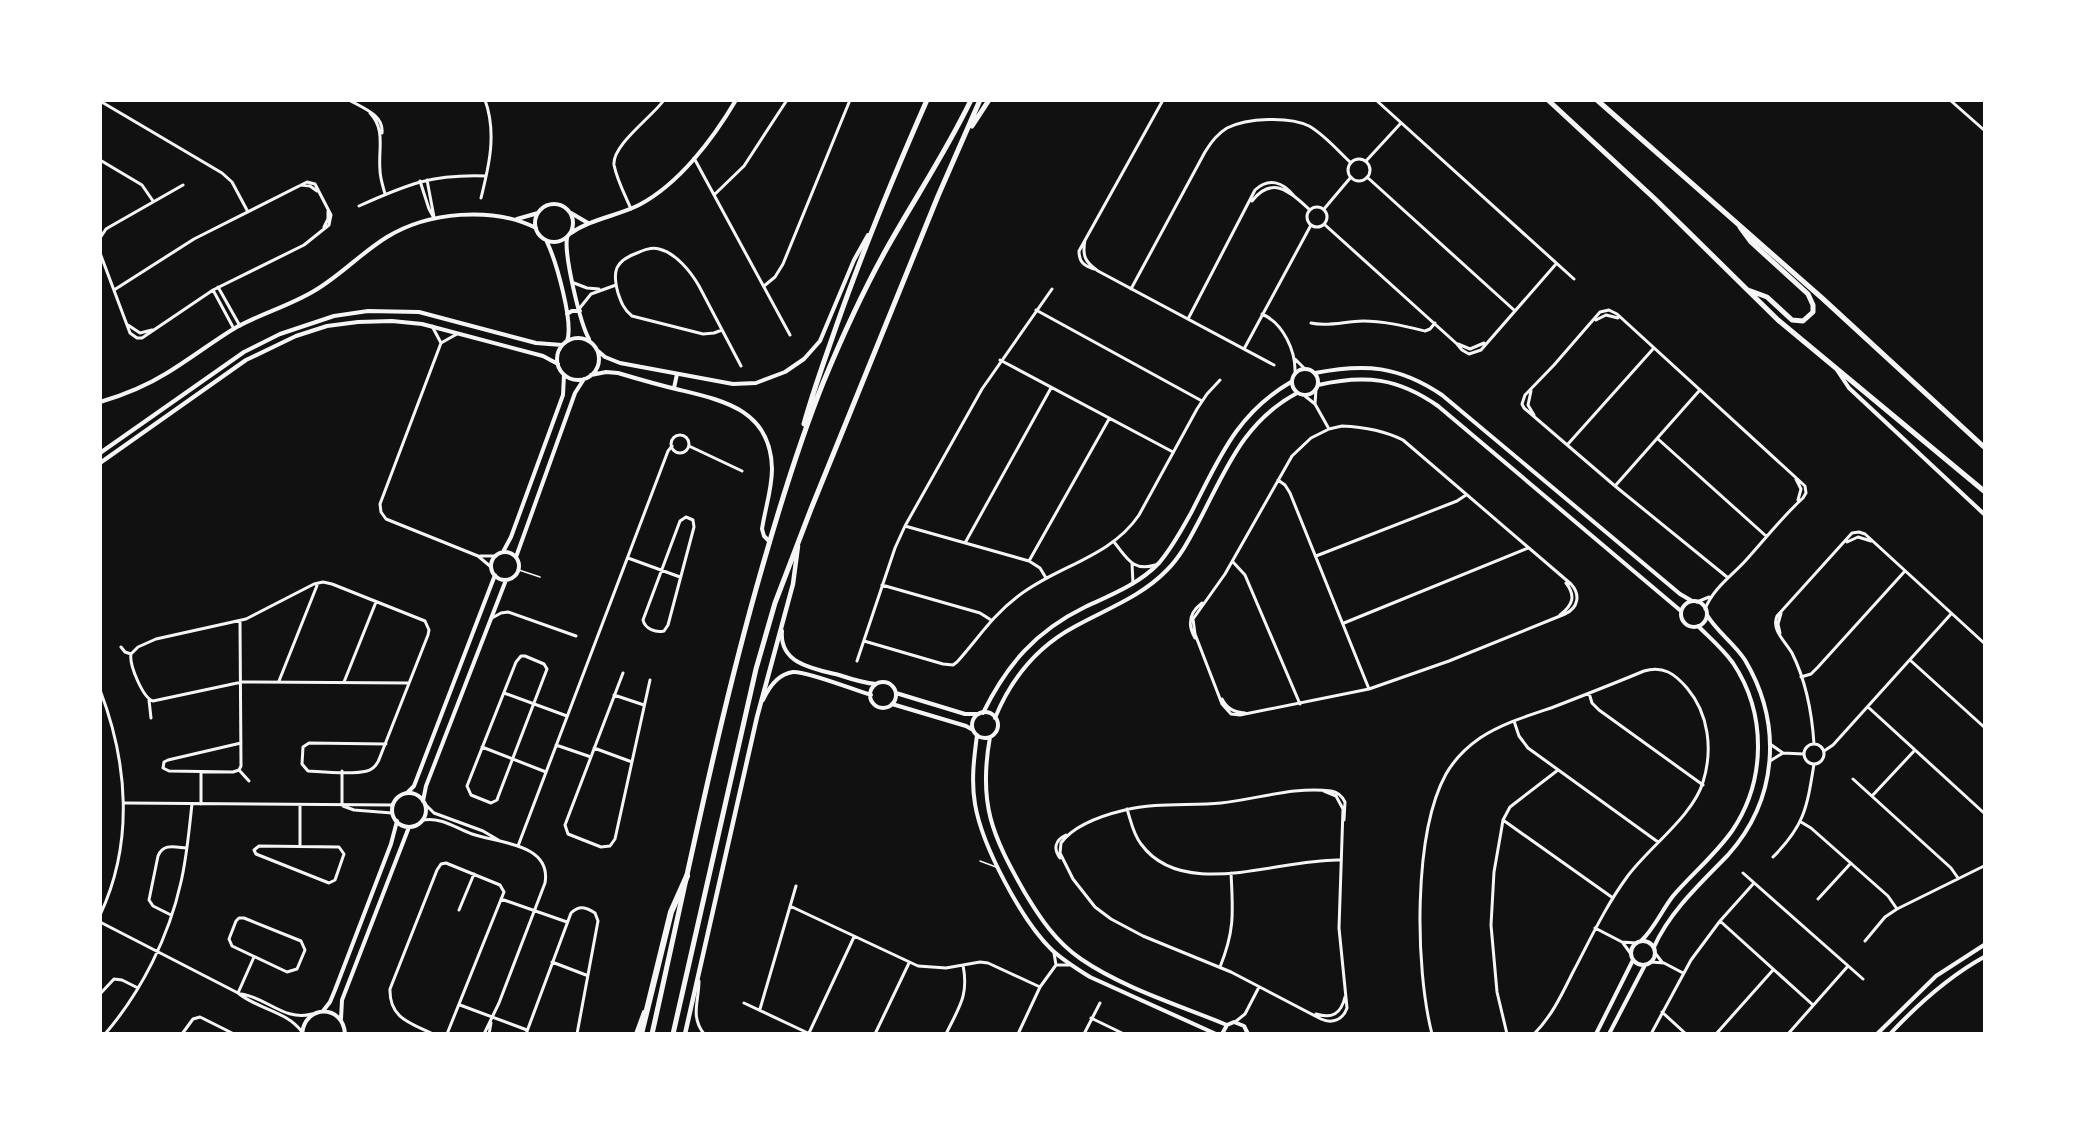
<svg xmlns="http://www.w3.org/2000/svg" width="2085" height="1134" viewBox="0 0 2085 1134" font-family="'Noto Sans',sans-serif">
<rect width="100%" height="100%" fill="#111"/>
<g fill="none" stroke-linecap="round" stroke-linejoin="round">
<path stroke="#f5f5f5" stroke-width="1.5" d="M519 570 540 577
M980 861 996 867"/>
<path stroke="#f5f5f5" stroke-width="3" d="M349 100C363 108 384 115 382 133
M1376 100 1574 279
M1950 100 1984 130
M100 101 222 173 232 182 248 212
M370 113C386 130 378 149 380 170 380 178 383 186 385 194
M694 158 790 335
M1348 170a11 11 0 1 1 22 0a11 11 0 1 1-22 0Z
M100 160 142 185 153 201
M1366 161 1401 123
M1367 177 1514 310
M427 180 434 217
M420 181 429 209 434 218
M301 185 310 186 317 191
M714 195 744 166 787 100
M481 198C489 166 497 133 485 100
M1252 201C1273 174 1291 193 1310 210
M359 206C408 184 432 174 486 176
M1307 217a10 10 0 1 1 20 0a10 10 0 1 1-20 0Z
M631 209C625 195 617 180 614 165 612 145 652 117 664 100
M1324 209 1351 177
M1324 224 1457 344 1462 350 1469 354 1481 350 1556 264
M324 227 328 219V211
M100 238 106 229 111 226 183 185
M1085 240C1082 256 1085 262 1098 271L1274 365
M100 253 130 333 137 338H142L213 290 304 245 329 225 331 215 315 184 307 182 194 239 114 290
M1094 269C1084 266 1079 262 1079 251L1163 100
M574 283 587 288 599 289
M764 286 775 277 783 264 850 100
M218 287 240 326
M1131 289 1205 152C1211 142 1217 134 1227 128 1247 118 1289 116 1309 126 1325 135 1338 151 1351 163
M213 290 234 329
M579 309 591 294 616 285
M1036 310 1202 401
M1262 314C1283 323 1296 351 1295 373
M1188 319 1255 190C1269 177 1283 182 1294 196
M1596 320 1606 315 1618 318
M1311 323C1328 327 1346 321 1363 321 1384 321 1404 326 1425 331L1430 329 1435 323
M128 325 140 333 152 330
M432 326 441 343
M722 330 714 333 703 334 632 316C624 310 621 302 618 293 612 271 615 261 637 253 644 250 651 247 659 249 676 253 691 272 699 286L741 366
M457 334 441 343 380 504 381 512 386 519 478 556 491 567
M1458 344 1470 349 1484 343
M1244 349 1311 225
M1295 359 1305 369
M1000 360 1173 452
M1531 391 1528 405 1534 415
M1305 396 1315 404 1329 429
M1315 404 1316 389
M1342 426C1364 427 1383 430 1403 440L1571 584C1581 595 1578 608 1565 614L1449 661 1369 689 1240 715 1231 714 1222 704 1195 634 1193 619 1225 574 1292 456 1311 438 1329 429Z
M671 444a9 9 0 1 1 18 0a9 9 0 1 1-18 0Z
M1658 439 1766 536
M1568 444 1653 349
M689 446 742 471
M1796 479 1801 489 1798 500
M1278 480 1285 485 1290 493 1369 689
M1615 486 1699 391
M686 517 693 520 694 527 668 625 664 631C656 633 645 629 643 620L680 521Z
M905 526 1029 561 1040 568 1046 578
M1114 542C1127 558 1133 572 1155 565
M1847 542 1858 537 1871 541
M965 543 1051 388
M480 556H496
M1316 556 1457 501 1466 495
M628 558 680 577
M1029 561 1109 419
M1233 562 1245 575 1300 704
M1132 563 1133 584
M882 585 980 613 991 620
M1697 602 1709 597
M1705 609C1714 587 1732 576 1747 559 1765 539 1783 516 1803 498L1806 493 1805 486 1617 314 1609 310 1600 312 1554 365 1525 395 1522 404 1524 408 1615 486 1727 577
M1560 615C1573 605 1576 596 1566 583
M492 618 501 613 508 612 576 636
M240 621 241 766 239 770 233 772 169 771 163 768 164 762 168 760 241 743
M1344 623 1528 548
M1780 633 1778 624 1781 613
M1195 638C1187 624 1189 613 1202 603
M864 641 943 664 953 665 957 662C977 640 992 616 1017 597 1056 566 1110 558 1139 515L1197 409 1207 394 1220 380
M121 647 125 652 131 654
M521 656H525L544 664 547 669 498 797 497 800 491 803 471 795 467 786 516 662Z
M1910 660 1984 727
M857 661 895 548 905 526 982 389 1052 289
M623 673 565 825 568 834 601 847 610 846 615 839 650 680
M1801 677 1811 674 1818 667 1905 571
M279 681 318 583
M344 682 376 602
M100 690C128 763 134 843 100 915
M504 693 567 716
M1589 693 1592 703 1599 710 1703 785
M614 695 644 705
M1222 699C1227 709 1234 712 1245 713
M149 700 151 718
M1868 707 1984 813
M1514 721 1519 736 1528 748 1658 842
M1804 754a10 10 0 1 1 20 0a10 10 0 1 1-20 0Z
M386 744 309 743 303 747 302 764 308 771C324 772 352 775 367 771 374 769 378 763 380 757L428 635 429 630 425 621 332 584 323 582 314 584 246 619 156 639 138 647 131 654C129 665 143 698 153 701L242 682 409 683
M1770 744 1783 753
M1814 744C1812 713 1806 681 1792 653 1785 641 1771 630 1777 616L1852 533 1859 532 1865 534 1984 643
M556 745 591 757
M482 747 546 772
M594 748 632 762
M1824 751 1833 745 1951 614
M1770 761 1783 753 1804 754
M239 770 249 781
M201 772V804
M1853 779 1951 868 1958 878
M1324 791 1336 796 1343 809 1339 928 1347 1008C1343 1020 1332 1024 1321 1019L1231 972 1143 936 1111 919 1095 907 1073 879 1060 853 1061 843C1074 825 1104 815 1125 810 1156 802 1190 806 1221 803 1257 799 1296 786 1331 791 1338 792 1342 796 1345 802L1344 820
M1872 796 1915 750
M125 803 393 805
M425 804 434 813 483 831 500 841
M300 805V846
M342 805V771
M343 806 354 810 392 813
M1127 809C1131 821 1133 834 1141 844 1183 902 1281 858 1340 860
M423 820C442 817 455 828 472 834 497 843 552 843 545 883L499 1003 484 1034
M1503 820 1613 898
M1801 822 1811 828 1888 896 1897 909
M259 846 339 847 344 854 335 880 329 883 256 854 254 850Z
M518 846 668 451 672 446
M1773 857C1805 825 1807 807 1814 764
M1060 858C1053 849 1055 840 1066 835
M1743 873 1863 979
M501 899 567 922
M1818 899 1851 863
M790 906 918 966 946 968 980 962 988 963 1040 987
M459 910 474 874
M171 915 153 906 149 900 158 856C163 843 175 847 186 848
M239 918H244L301 941 305 950 297 969 287 972 232 946 229 939 236 921Z
M1720 921 1813 1005
M100 922 238 993C257 1009 287 1011 302 1032
M1595 928 1622 942 1636 943
M1865 941 1885 917 1897 909 1984 866
M1623 943 1631 954
M1655 953 1662 962
M552 962 586 975
M1651 962 1664 963 1683 973
M1056 965H1069
M1220 967C1235 930 1233 912 1231 873
M699 981C699 1001 690 1016 704 1034
M238 993 254 957
M100 994 114 979 122 980 138 988
M241 994C266 997 285 1022 312 1014
M744 1003 810 1034
M460 1005 527 1030
M760 1009 796 886
M1662 1012 1686 1034
M1316 1014C1332 1019 1341 1014 1345 997
M1091 1018 1124 1034
M1235 1022 1245 1014 1259 987
M809 1033 854 937
M105 1034C142 991 169 936 181 882 187 856 189 830 192 804
M182 1034 193 1019 200 1017 234 1034
M433 1034C410 1023 389 1018 390 989L437 870 441 864 446 863 500 885 504 892 447 1034
M489 1034 491 1023
M526 1034 571 913C579 905 586 907 595 913L598 921 577 1034
M875 1034 909 963
M946 1034C959 1007 969 996 963 965
M1018 1034 1040 987 1056 965 1054 953
M1084 1034 1100 1003
M1432 1034C1415 968 1413 834 1446 774 1454 760 1467 747 1480 738 1501 724 1527 716 1551 708 1582 696 1613 684 1644 671 1663 665 1675 674 1687 688 1709 714 1713 750 1703 782 1693 816 1648 848 1627 877 1605 907 1590 940 1573 972 1562 994 1552 1016 1534 1034
M1507 1034 1497 992 1491 925 1494 872 1501 832 1503 820 1510 807 1558 770
M1651 1034 1691 960 1720 921 1754 883
M1716 1034 1773 970
M1788 1034 1848 966"/>
<path stroke="#f5f5f5" stroke-width="4" d="M535 223a19 19 0 1 1 38 0a19 19 0 1 1-38 0Z
M571 213 588 223
M517 219 538 213
M571 233C591 219 617 216 639 205 679 184 713 139 736 100
M567 238C564 255 580 323 589 339
M547 242C556 261 574 323 567 341
M567 314 572 311H580
M557 359a21 21 0 1 1 42 0a21 21 0 1 1-42 0Z
M598 351 605 357 620 363 733 384 756 383 785 372 804 359 820 341 854 260 868 235
M1292 382a13 13 0 1 1 26 0a13 13 0 1 1-26 0Z
M1837 370 1849 388 1984 514
M1315 373C1365 363 1399 366 1442 395L1680 594 1692 601
M591 375 606 372 618 373C638 379 659 385 680 390 726 401 771 411 772 469 772 489 765 509 762 529L764 536 770 542
M1318 385C1365 374 1398 378 1438 406L1681 611
M674 388 677 374
M100 402C124 395 146 386 167 373 190 359 212 342 235 328 260 314 289 306 314 291 340 276 361 253 387 237 428 212 492 206 536 228
M100 453 244 352 280 334 334 316 368 311 419 312 536 343 562 345
M100 463 246 360 296 336 327 326 358 322 392 321 422 324 543 356 558 364
M503 552 511 537 563 395 564 375
M491 566a14 14 0 1 1 28 0a14 14 0 1 1-28 0Z
M516 557 575 393 584 379
M1681 614a13 13 0 1 1 26 0a13 13 0 1 1-26 0Z
M782 631C779 664 814 669 839 675 851 679 863 683 876 684
M870 695a13 13 0 1 1 26 0a13 13 0 1 1-26 0Z
M896 693 965 714H979
M763 700C769 687 778 674 793 672 807 671 854 690 871 695
M892 704 966 726 973 730
M972 725a13 13 0 1 1 26 0a13 13 0 1 1-26 0Z
M983 713C1007 664 1036 631 1085 607 1111 595 1139 584 1159 563 1172 548 1181 531 1191 513 1219 459 1236 414 1291 382
M995 718C1011 679 1037 647 1074 627 1106 609 1141 597 1167 570 1181 556 1190 538 1199 521 1226 470 1243 422 1297 393
M977 735C974 758 971 781 975 804 982 846 1022 921 1052 950 1064 961 1077 969 1090 977L1216 1034
M990 737C978 804 992 835 1025 893 1040 918 1056 942 1081 959 1123 988 1179 1005 1227 1025
M407 793 414 786 495 575
M392 810a17 17 0 1 1 34 0a17 17 0 1 1-34 0Z
M423 801 426 786 506 580
M1631 953a12 12 0 1 1 24 0a12 12 0 1 1-24 0Z
M1641 941C1654 929 1662 910 1673 896 1692 874 1715 855 1732 831 1766 781 1767 714 1733 663 1723 649 1710 638 1698 626
M1654 947C1670 911 1701 883 1728 855 1778 799 1783 724 1745 660 1734 643 1717 632 1707 615
M323 1011 330 1002 335 990 391 844 397 821
M341 1019 342 1000 409 827
M302 1034C305 1004 343 1004 345 1034
M636 1034 644 1012
M1222 1034 1227 1025 1234 1022 1244 1026 1248 1034
M1596 1034 1633 960
M1609 1034 1645 965
M1877 1034 1936 976 1984 945
M1890 1034C1919 1003 1948 977 1984 957"/>
<path stroke="#f5f5f5" stroke-width="4.5" d="M685 1034 757 717 793 584 798 546"/>
<path stroke="#f5f5f5" stroke-width="5" d="M1548 100 1655 199 1778 320 1984 491
M1597 100 1822 298 1984 447
M972 126 989 100
M1740 227 1751 242 1808 294 1813 305V312L1803 321 1792 320 1767 297 1748 290
M804 424C813 391 825 359 836 327 863 250 894 175 927 100
M652 1034C687 878 718 721 762 568 780 505 799 443 823 383 842 337 863 291 887 248 915 198 946 152 971 100
M673 1034 756 669 775 603 811 509 938 196 980 100"/>
<path stroke="#f5f5f5" stroke-width="6" d="M641 1034 671 912 687 876"/>
</g>
<rect width="2085" height="1134" fill="none" stroke="#ffffff" stroke-width="204"/>
</svg>
